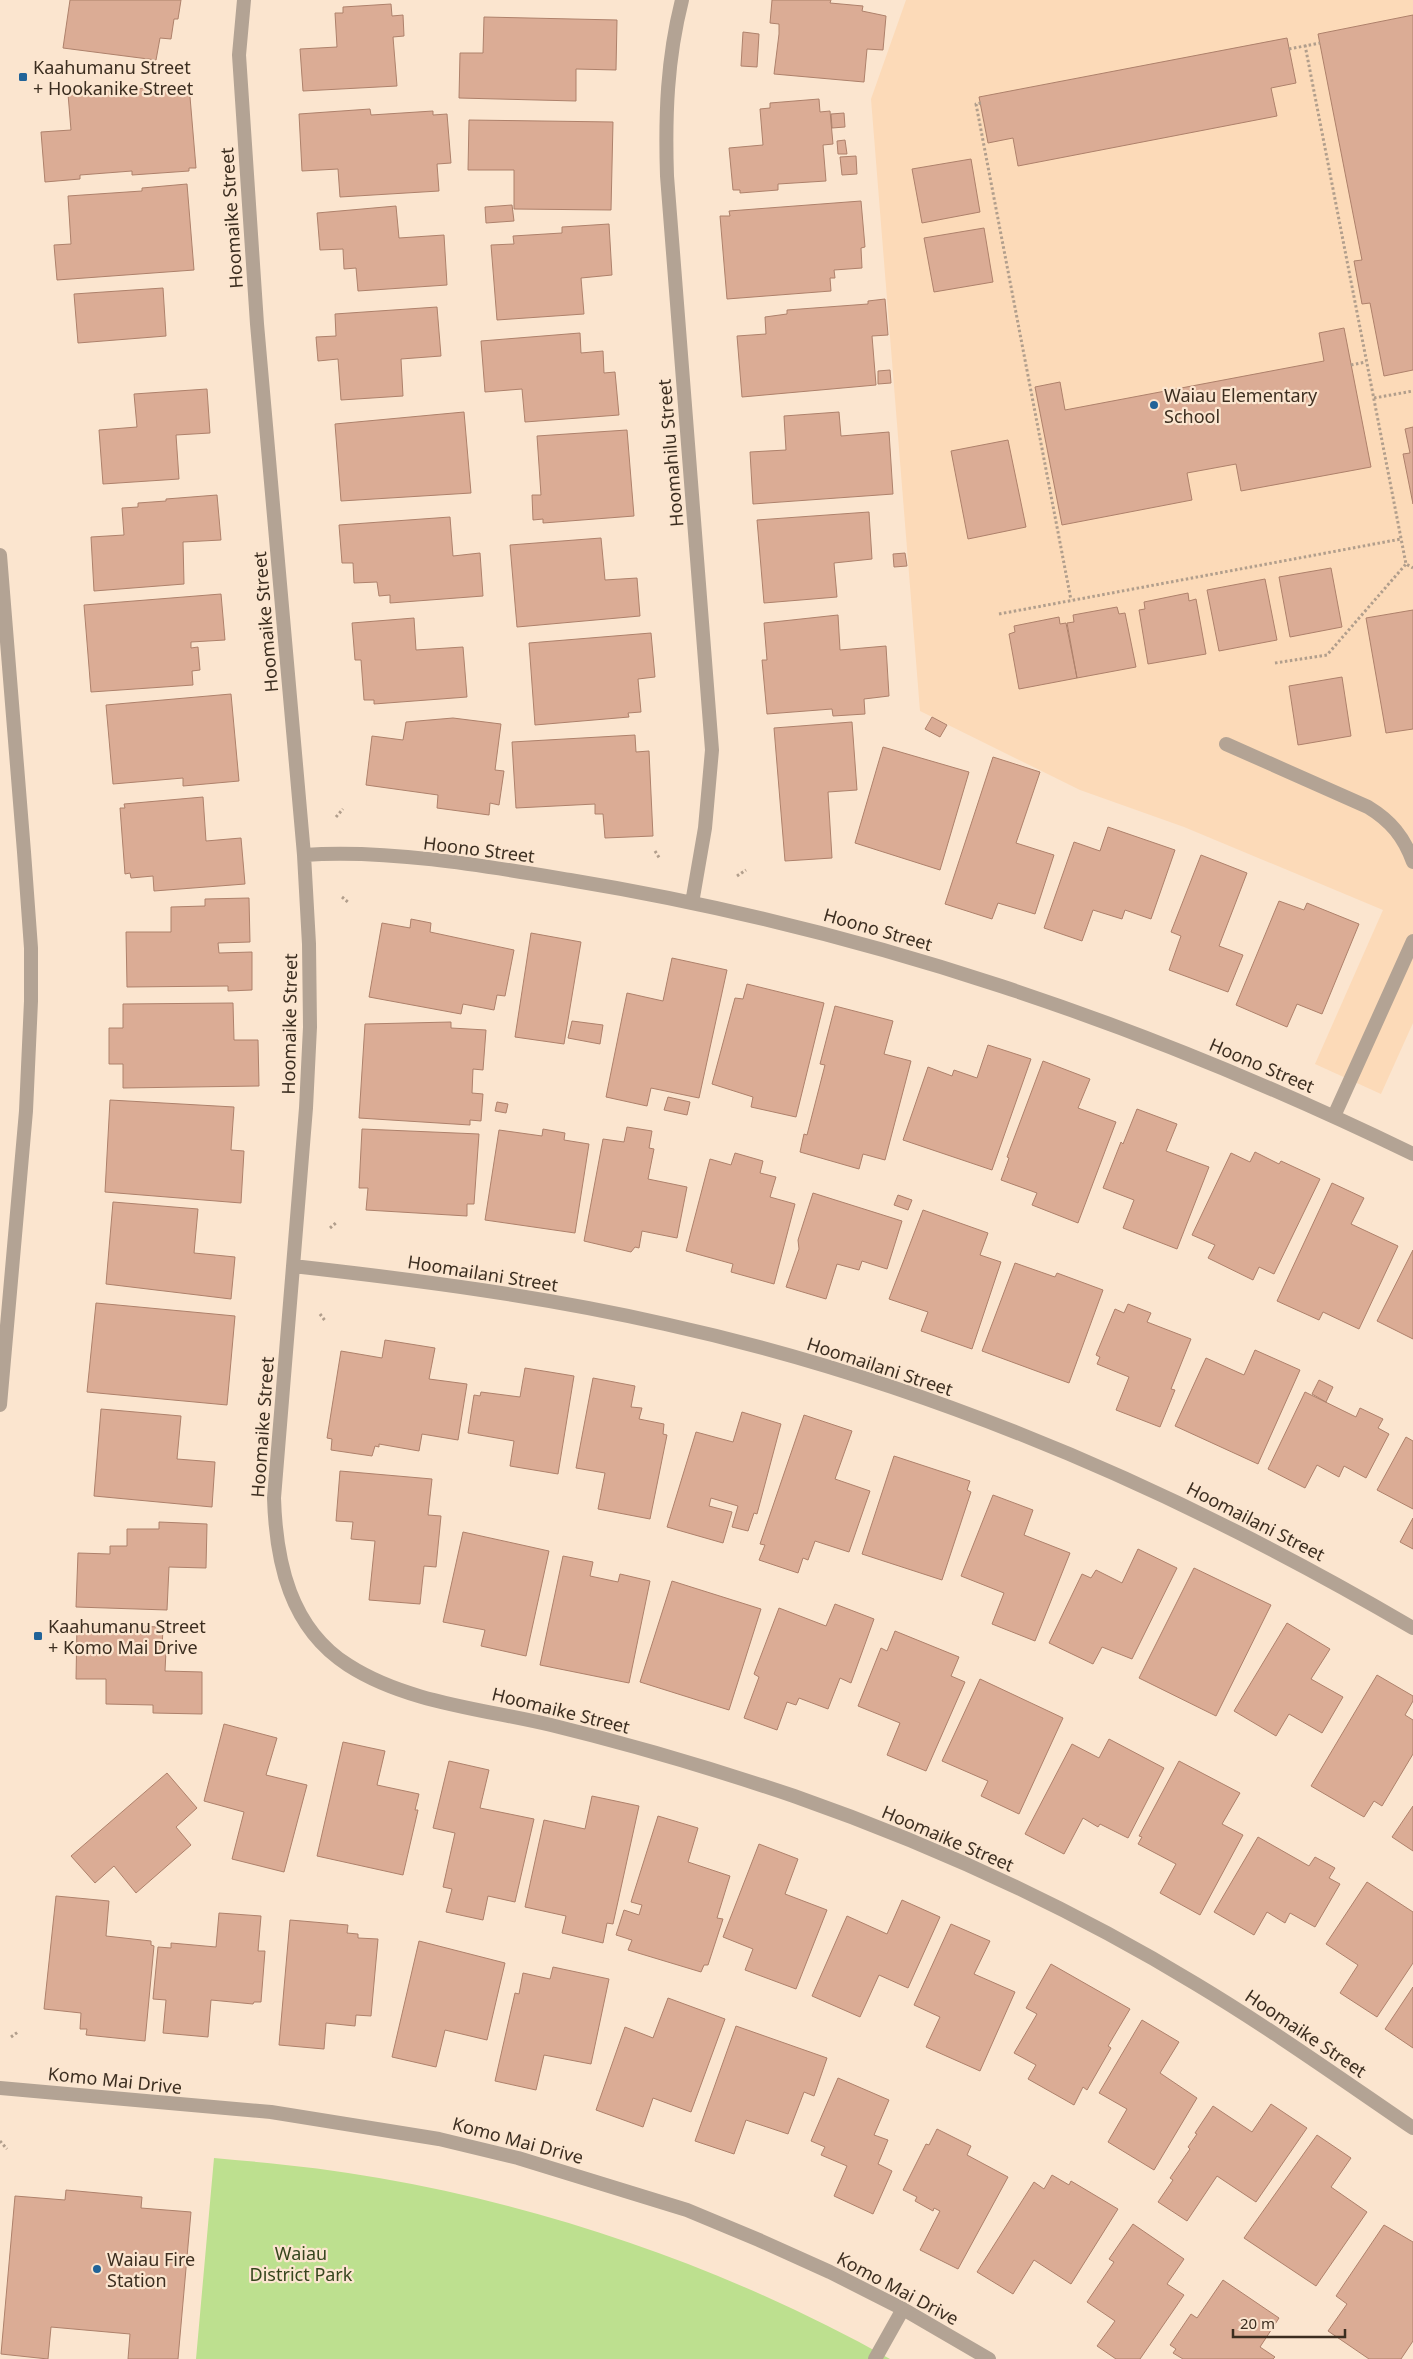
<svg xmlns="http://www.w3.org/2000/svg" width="1413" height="2359" viewBox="0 0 1413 2359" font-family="'Noto Sans',sans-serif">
<rect width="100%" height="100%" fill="#fbe5cf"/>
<path fill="#fcdab8" d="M906 0H1413V1023L1381 1094 1315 1064 1383 910 1184 827 1080 790 920 711 871 99Z"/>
<path fill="#bde08f" d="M214 2158C270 2163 325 2168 379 2178 557 2209 733 2271 890 2359H196Z"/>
<path fill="#dbac95" stroke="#ae816b" d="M70 0H181L178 19H174L171 39 160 38 156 60 63 48Z
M772 0H831L830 3 863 6 862 11 886 16 883 50 867 49 864 82 774 74 779 34V24L770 23Z
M391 4 392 16 403 15 404 36 393 37 397 86 303 91 300 49 337 47 335 13H343V7Z
M1413 15V370L1384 376 1370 303 1362 304 1354 261 1362 260 1318 34Z
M484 17 617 20 616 70 576 69V101L459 98 460 53H483Z
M743 32 759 34 757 67 741 66Z
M1287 38 1296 83 1271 88 1277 116 1018 166 1013 138 988 143 979 97Z
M189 85 196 168H189V171L132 175V171L80 175V179L45 182 41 132 71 130 68 94Z
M819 99 820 112 830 111 833 144 823 145 826 181 778 184V190L740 193V190H733L729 148 763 145 760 109 770 108V103Z
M370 109 371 115 433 111V115L447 114 451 163 437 164 439 191 340 197 338 169 302 171 299 114Z
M844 113 845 127 832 128 831 114Z
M469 120 613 122 611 210 514 209V170H468Z
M845 140 847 154H838L837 141Z
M856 156 857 174 842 175 840 157Z
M971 159 980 212 922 223 912 169Z
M187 184 194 270 57 280 54 245 71 244 68 196 142 191V188Z
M861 201 865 247 861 248 862 268 834 270 835 278H830L831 291 727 299 720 216H730L729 211Z
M512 205 514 221 486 223 485 207Z
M396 206 399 238 444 235 447 285 358 291 356 268 344 269 343 249 320 250 317 213Z
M609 224 612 275 581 278 584 314 497 320 491 245 514 244 513 236 562 233V227Z
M984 228 993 282 934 292 924 238Z
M163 288 166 336 78 343 74 294Z
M885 299 888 335 872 336 876 385 742 397 737 336 766 334 765 317 787 314V310L868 304V301Z
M437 307 441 356 401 359 403 396 341 400 338 359 318 361 316 337 336 336 335 314Z
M1344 328 1371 467 1241 491 1236 464 1187 473 1192 500 1062 525 1035 387 1060 382 1065 410 1324 361 1319 333Z
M580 333 581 353 603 351 604 373 615 372 619 415 525 422 522 389 485 392 481 341Z
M890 370 891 383 878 384V371Z
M207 389 210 433 176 435 179 479 103 484 99 430 137 427 134 394Z
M464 412 471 493 341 501 335 424Z
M839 412 841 436 889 432 893 494 753 504 750 452 786 450 784 416Z
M1413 427V504L1403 454 1410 453 1405 429Z
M627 430 634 516 543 523V519L533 520 532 495H541L537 436Z
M1008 440 1026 527 968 539 951 451Z
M217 495 221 540 183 542 184 584 94 591 91 537 124 535 122 508 138 507V503L166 501V499Z
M869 512 872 559 834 563 837 597 764 603 757 520Z
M450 517 453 556 480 553 483 596 390 603V595L379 596 377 582 354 583 353 563H342L339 525Z
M601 538 605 580 637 578 640 616 517 627 510 545Z
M905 553 907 566 894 567 893 554Z
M1331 568 1342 627 1290 637 1279 577Z
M1265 579 1277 640 1219 651 1207 590Z
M1188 593 1189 601 1196 599 1206 654 1148 664 1139 610 1145 609 1144 602Z
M221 594 225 640 191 642V648L198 647 200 670 192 671 193 685 91 692 84 605Z
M1117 607 1119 614 1125 613 1136 667 1077 678 1067 623 1074 622 1073 615Z
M1413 610V729L1386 733 1366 618Z
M838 615 840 650 886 646 889 696 864 699 865 714 833 716 832 709 767 714 762 660H767L764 623Z
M1059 617 1060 624 1066 623 1077 678 1019 689 1009 634 1015 632 1014 626Z
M414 618 416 650 463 647 467 697 374 704V700H364L361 660H355L352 623Z
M651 633 655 677 638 679 641 712 628 713 629 717 535 725 529 643Z
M1342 677 1351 736 1298 745 1289 686Z
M231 694 239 781 183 786V778L113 784 106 705Z
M932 717 947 725 940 737 925 729Z
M453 718 501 724 495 770 504 771 499 805 490 803 489 815 437 808 438 795 366 785 372 736 403 740 406 722Z
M852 722 857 790 828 792 832 858 785 861 774 728Z
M635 735 636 752 649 751 653 836 605 838 603 814H595V804L516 808 512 742Z
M883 747 969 772 940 870 855 843Z
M993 757 1040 772 1016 843 1054 855 1035 914 998 903 992 919 945 904Z
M203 797 206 841 241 838 245 884 154 891 153 876 131 878 130 873 125 874 120 808H125L124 804Z
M1108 827 1175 850 1151 919 1125 910 1122 919 1093 910 1082 941 1044 928 1074 842 1100 851Z
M1201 855 1247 873 1219 946 1243 955 1228 992 1169 970 1181 936 1171 932Z
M249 898 250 942 218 943 219 953 252 952V990L228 991V986L127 987 126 932H171V907L205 906V899Z
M1279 901 1304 910 1307 903 1359 924 1322 1014 1297 1004 1287 1027 1236 1005Z
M411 919 431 923 430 932 514 950 505 996 497 995 494 1010 463 1004 461 1014 369 997 382 923 410 928Z
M531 933 581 942 564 1044 515 1037Z
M672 958 727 970 699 1098 651 1088 647 1106 606 1097 627 993 663 1001Z
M747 984 824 1003 796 1117 751 1107 753 1097 712 1084 735 998 743 999Z
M233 1003 234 1040H258L259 1086 123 1088V1064H109V1028H123V1004Z
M835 1006 893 1021 884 1054 911 1061 885 1160 863 1154 859 1169 800 1152 804 1134 807 1135 825 1065 820 1064Z
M572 1021 603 1025 600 1044 568 1038Z
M451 1022V1028L486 1030 483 1070 473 1069 472 1093 483 1094 481 1121 470 1120V1125L359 1118 365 1024Z
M988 1045 1031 1059 992 1170 903 1140 928 1067 952 1076 954 1070 977 1078Z
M1043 1061 1090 1079 1078 1108 1116 1122 1078 1223 1032 1205 1037 1193 1001 1180 1009 1158 1007 1157Z
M668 1097 690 1102 687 1115 664 1110Z
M110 1100 234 1107 231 1150 244 1151 241 1203 105 1192Z
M497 1102 508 1104 506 1113 495 1111Z
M1137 1109 1177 1124 1166 1151 1209 1167 1177 1249 1123 1228 1134 1200 1103 1188 1121 1142 1123 1144Z
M627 1127 652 1131 649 1148 654 1149 648 1179 687 1187 677 1238 642 1231 639 1248 635 1247 631 1252 584 1241 603 1139 624 1142Z
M362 1129 479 1134 474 1204H467V1216L366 1210 368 1188H359Z
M543 1129 565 1133 564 1140 589 1144 575 1233 485 1220 499 1130 542 1136Z
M1255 1152 1279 1164 1281 1161 1320 1179 1274 1274 1259 1267 1253 1280 1208 1258 1215 1245 1192 1235 1231 1153 1250 1162Z
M735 1153 763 1161 760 1173 776 1177 770 1197 795 1204 774 1284 731 1272 733 1264 686 1251 710 1159 731 1165Z
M1332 1183 1364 1198 1351 1224 1398 1246 1359 1329 1323 1312 1319 1320 1277 1301Z
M813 1193 902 1221 887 1269 862 1261 859 1270 837 1264 826 1299 786 1287 799 1249 798 1240Z
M898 1195 912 1200 908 1210 894 1205Z
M113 1202 198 1209 194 1253 235 1257 231 1299 106 1284Z
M923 1210 988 1233 980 1255 1001 1262 972 1349 921 1331 928 1312 889 1299Z
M1413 1250V1339L1377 1321Z
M1015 1263 1055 1277 1057 1273 1103 1290 1069 1383 982 1351Z
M96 1303 235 1316 227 1405 87 1392Z
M1128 1304 1151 1313 1147 1322 1191 1339 1171 1389 1175 1390 1160 1427 1116 1410 1129 1377 1097 1364 1100 1357 1096 1355 1115 1309 1124 1313Z
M385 1340 435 1348 429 1379 467 1384 458 1440 422 1434 419 1451 379 1444V1447L375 1446 372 1456 331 1450 332 1439 327 1438 341 1351 382 1358Z
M1255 1350 1300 1370 1258 1464 1175 1426 1206 1358 1244 1375Z
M525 1368 574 1376 558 1474 510 1466 514 1441 468 1433 474 1395 480 1396 481 1392 520 1397Z
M593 1378 635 1386 631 1407 642 1408 639 1419 664 1424 663 1434 667 1435 650 1519 598 1509 605 1473 576 1468Z
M1319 1380 1333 1387 1326 1402 1312 1394Z
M1305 1392 1356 1417 1360 1408 1383 1419 1378 1428 1389 1434 1366 1478 1344 1466 1339 1477 1317 1465 1305 1488 1268 1469Z
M101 1409 181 1416 177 1459 215 1462 212 1507 94 1496Z
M742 1412 781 1424 757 1514 754 1513 748 1531 732 1527 738 1506 711 1498 709 1506 732 1512 723 1543 667 1527 696 1432 733 1442Z
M804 1415 852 1431 835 1479 870 1491 849 1552 815 1541 808 1560 803 1558 798 1573 759 1560 765 1545 760 1544Z
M1406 1437 1413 1441V1509L1377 1490Z
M894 1456 970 1481 967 1490 971 1492 942 1580 862 1554Z
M340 1471 432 1479 428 1515 441 1516 436 1567 424 1566 420 1604 369 1600 375 1541 351 1539 353 1522 336 1521Z
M993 1495 1033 1510 1024 1535 1070 1553 1035 1641 992 1624 1004 1593 961 1576Z
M1413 1518V1549L1400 1542Z
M159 1522 207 1524 206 1568 169 1567 167 1610 76 1607 78 1553 110 1554V1546H127V1529H159Z
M463 1532 549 1551 526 1656 481 1646 485 1630 443 1622Z
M1138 1549 1177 1568 1132 1659 1102 1647 1093 1664 1049 1643 1082 1574 1091 1578 1096 1570 1122 1583Z
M563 1556 593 1562 590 1576 618 1582 620 1574 650 1581 629 1683 540 1665Z
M1194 1568 1271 1605 1216 1716 1139 1678Z
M672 1581 761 1609 729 1710 640 1682Z
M835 1604 874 1619 851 1683 840 1678 828 1709 799 1698 796 1705 787 1702 777 1730 744 1718 759 1677 754 1674 779 1608 826 1626Z
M1287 1623 1330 1649 1311 1679 1343 1697 1322 1733 1289 1714 1276 1736 1234 1711Z
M77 1625 163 1627 162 1650 166 1651 165 1671 202 1672V1714L153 1713V1705L106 1704V1679H76Z
M895 1631 959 1657 951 1676 965 1682 926 1771 887 1755 900 1723 858 1706 881 1648 887 1651Z
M1377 1675 1413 1696V1701L1405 1715 1413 1720V1754L1382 1806 1374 1801 1364 1817 1311 1786Z
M980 1679 1063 1718 1019 1814 981 1796 988 1781 942 1761Z
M224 1724 277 1738 266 1775 307 1785 284 1872 232 1859 244 1812 204 1801Z
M1109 1739 1164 1768 1128 1838 1100 1824 1098 1827 1083 1818 1064 1854 1025 1834 1072 1744 1099 1758Z
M343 1742 385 1751 377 1785 419 1794 415 1810H418L403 1875 317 1856Z
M449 1761 489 1770 480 1808 534 1819 515 1902 488 1896 483 1920 446 1912 452 1889 443 1887 455 1833 433 1828Z
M1179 1761 1240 1793 1222 1824 1243 1835 1200 1915 1160 1893 1176 1864 1138 1844 1142 1837 1139 1836Z
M167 1773 197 1808 176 1827 191 1845 136 1893 114 1866 95 1883 71 1856Z
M592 1796 639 1806 613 1924 607 1923 603 1943 562 1933 566 1916 525 1907 544 1820 585 1829Z
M1413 1806V1851L1392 1837Z
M658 1816 698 1828 688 1862 730 1876 717 1918 723 1919 708 1965H704L701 1972 628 1950 632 1940 616 1935 624 1910 639 1915 642 1905 631 1902Z
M1258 1837 1309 1866 1315 1857 1335 1868 1329 1878 1340 1884 1315 1927 1290 1913 1285 1923 1267 1912 1254 1935 1214 1912Z
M759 1844 798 1859 785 1894 827 1910 796 1989 745 1970 753 1949 723 1937Z
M1367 1882 1413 1912V1963L1377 2017 1340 1993 1358 1965 1326 1944Z
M56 1896 109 1901 106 1936 151 1941V1945L154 1946 145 2041 86 2035 87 2029H80L81 2013 44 2009Z
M902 1900 940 1917 908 1988 879 1975 860 2017 812 1996 847 1916 887 1934Z
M219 1913 261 1916 258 1951H265L261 2002H254L253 2004 211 2000 208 2037 163 2033 166 2000 153 1999 158 1947 171 1948V1943L216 1947Z
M290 1920 348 1925 347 1933 358 1934V1938L378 1939 371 2016 356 2015 355 2026 326 2023 324 2049 279 2045Z
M951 1924 990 1941 974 1974 1015 1992 980 2071 926 2047 940 2017 914 2005Z
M419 1941 505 1963 487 2040 445 2030 436 2067 392 2057Z
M1051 1964 1130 2009 1108 2046 1111 2048 1087 2090 1083 2087 1074 2105 1028 2079 1036 2065 1014 2053 1037 2014 1026 2008Z
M553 1967 609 1979 591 2064 544 2055 536 2090 495 2081 515 1993 519 1994 523 1973 550 1979Z
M1413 1987V2048L1385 2029Z
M668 1998 725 2019 691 2112 653 2098 643 2127 596 2110 625 2027 653 2038Z
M1142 2020 1179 2042 1160 2073 1197 2098 1154 2170 1108 2142 1127 2109 1099 2093Z
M736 2026 827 2058 814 2096 804 2092 788 2134 746 2120 734 2154 695 2141Z
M838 2078 889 2100 874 2135 888 2140 878 2164 892 2171 873 2214 834 2196 847 2166 821 2155 825 2147 811 2141Z
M1271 2104 1307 2128 1256 2202 1217 2176 1187 2221 1158 2202 1173 2180 1170 2178 1190 2149 1188 2147 1197 2134 1195 2133 1213 2106 1252 2132Z
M937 2129 971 2146 967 2155 1008 2177 958 2269 920 2250 940 2211 934 2208 933 2211 915 2201 917 2197 903 2190 926 2144 929 2145Z
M1317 2135 1351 2158 1331 2187 1367 2212 1316 2286 1244 2238Z
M1052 2175 1069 2185 1071 2181 1118 2209 1071 2284 1034 2260 1013 2294 977 2272 1034 2182 1044 2189Z
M66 2190 142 2197 141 2208 191 2212 178 2359H128L130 2334 51 2327 48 2359 1 2354 15 2196 65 2200Z
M1133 2224 1184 2259 1167 2284 1184 2295 1140 2359H1116L1097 2346 1115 2321 1087 2302 1114 2262 1109 2259Z
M1384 2225 1413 2242V2341L1401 2359H1369L1328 2331 1347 2304 1336 2296Z
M1223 2280 1279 2318 1260 2347 1275 2357 1273 2359H1183L1173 2353 1176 2349 1170 2345 1191 2314 1197 2318Z"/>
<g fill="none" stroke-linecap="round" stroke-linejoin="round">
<path stroke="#b19e8c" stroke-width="3" stroke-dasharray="2.5 2.5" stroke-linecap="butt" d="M1305 45 1406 564 1413 568
M1289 49 1320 43
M981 103 976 104 1071 600
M1351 365 1366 362
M1374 398 1413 391
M999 614 1401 539
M1275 663 1327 655 1406 564
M336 817 343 809
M655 851 660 859
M737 876 746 870
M342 897 349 903
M330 1228 337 1222
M320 1314 326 1322
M11 2037 18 2032
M0 2141 7 2149"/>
<path stroke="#b3a394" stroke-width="14" d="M1226 744 1368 807C1391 821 1404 837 1413 862
M1334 1116 1413 941
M875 2359 903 2309"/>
<path stroke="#b3a394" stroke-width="14" d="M244 0 239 55 257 324 304 855 309 944 310 1027 306 1108 274 1498C276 1562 290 1628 348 1665 407 1703 484 1709 551 1725 633 1745 714 1769 794 1796 934 1845 1069 1907 1196 1984 1271 2029 1341 2079 1413 2128
M682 0C667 59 665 116 667 176L712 750 705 828 692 903
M304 855C389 849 486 866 570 880 867 929 1143 1023 1413 1154
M293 1266C418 1280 542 1296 665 1324 929 1382 1180 1491 1413 1628"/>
<path stroke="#b3a394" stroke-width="14" d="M0 555 24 852 31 948V1001L26 1111 0 1405
M0 2088 271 2112 439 2139 518 2158 687 2210 759 2240 830 2272 903 2309 989 2359"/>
</g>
<g fill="#216398" stroke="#fbe5cf" stroke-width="2">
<rect x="18" y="72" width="10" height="10" rx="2.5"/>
<circle cx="1154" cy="405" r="5"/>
<rect x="33" y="1631" width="10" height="10" rx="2.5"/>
<circle cx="97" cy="2269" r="5"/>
</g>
<g text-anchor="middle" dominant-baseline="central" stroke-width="4.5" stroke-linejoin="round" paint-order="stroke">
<g font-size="18" fill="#3c2e20" stroke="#fbe5cf" text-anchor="start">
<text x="33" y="67">Kaahumanu Street<tspan x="33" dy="21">+ Hookanike Street</tspan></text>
<text x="1164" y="395">Waiau Elementary<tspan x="1164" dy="21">School</tspan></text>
<text x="48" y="1626">Kaahumanu Street<tspan x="48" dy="21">+ Komo Mai Drive</tspan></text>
<text x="107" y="2259">Waiau Fire<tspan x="107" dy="21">Station</tspan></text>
</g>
<g font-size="18" fill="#3c2e20" stroke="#fbe5cf">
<text transform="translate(231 218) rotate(-94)">Hoomaike Street</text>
<text transform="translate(670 453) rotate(-95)">Hoomahilu Street</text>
<text transform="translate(265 622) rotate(-95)">Hoomaike Street</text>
<text transform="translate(479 849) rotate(7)">Hoono Street</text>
<text transform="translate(878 929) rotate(16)">Hoono Street</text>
<text transform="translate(289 1024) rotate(-89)">Hoomaike Street</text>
<text transform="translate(1262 1065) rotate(23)">Hoono Street</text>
<text transform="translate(483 1273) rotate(9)">Hoomailani Street</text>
<text transform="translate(880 1366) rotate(18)">Hoomailani Street</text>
<text transform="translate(262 1427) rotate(-86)">Hoomaike Street</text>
<text transform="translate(1256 1521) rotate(27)">Hoomailani Street</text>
<text transform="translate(561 1710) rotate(14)">Hoomaike Street</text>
<text transform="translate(948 1838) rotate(23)">Hoomaike Street</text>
<text transform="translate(1306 2033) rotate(34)">Hoomaike Street</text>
<text transform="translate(115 2080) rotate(6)">Komo Mai Drive</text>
<text transform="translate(518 2140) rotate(15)">Komo Mai Drive</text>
<text transform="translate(898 2288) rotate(28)">Komo Mai Drive</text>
</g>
<g font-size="18" fill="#35451d" stroke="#fbe5cf">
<text x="301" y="2253">Waiau<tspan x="301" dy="21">District Park</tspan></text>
</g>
</g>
<path d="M1233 2329v8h112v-8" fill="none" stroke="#3c2e20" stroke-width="2.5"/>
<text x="1240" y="2329" font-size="15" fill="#3c2e20" stroke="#fbe5cf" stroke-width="4" paint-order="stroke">20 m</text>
</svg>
